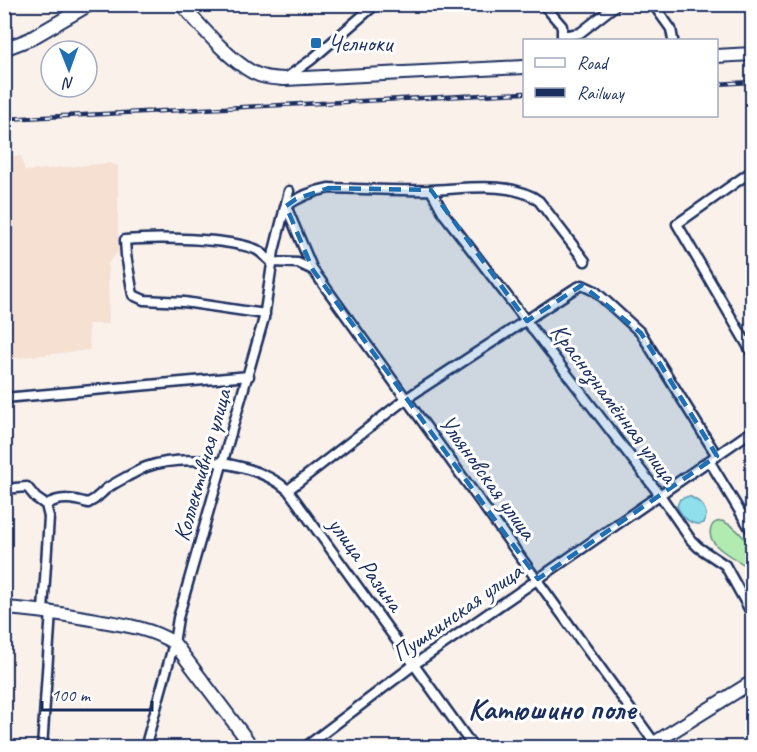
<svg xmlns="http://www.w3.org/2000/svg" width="757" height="752" viewBox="0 0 757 752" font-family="Caveat,sans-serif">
<rect width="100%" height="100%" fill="#faf1eb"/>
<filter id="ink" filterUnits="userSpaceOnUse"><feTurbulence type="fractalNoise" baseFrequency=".0167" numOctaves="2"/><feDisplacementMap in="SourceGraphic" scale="12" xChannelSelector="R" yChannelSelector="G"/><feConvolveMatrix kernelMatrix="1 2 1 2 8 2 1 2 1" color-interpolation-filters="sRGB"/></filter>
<g filter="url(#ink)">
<path fill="#f5e0d2" d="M21 156 25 171 109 163 118 166V252L108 263 109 324H88L90 350 5 359V157Z"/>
<path fill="#b1ebaf" stroke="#668d86" stroke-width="1.5" d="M722 521C739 528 755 546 751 565L746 566C735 558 704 545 711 528 713 522 716 522 722 521Z"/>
<path fill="#8fdfec" stroke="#6199b3" stroke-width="1.5" d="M689 496C701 502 710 509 704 523 691 527 682 517 677 506L680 499Z"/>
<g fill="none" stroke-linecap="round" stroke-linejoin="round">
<defs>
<path id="street" d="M543 4 562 26V39
M653 4 671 29 673 40
M562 36 580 33 617 4
M286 78 311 60 376 4
M752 171 677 224 752 353
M431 190 444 214 660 495 691 540 698 547 725 565 752 614
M273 262 298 263 313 270 654 742
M313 270 286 206C299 197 313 191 329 188 363 189 397 191 431 190 463 189 511 180 539 201L585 261
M265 314 184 302 144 300 133 295 126 255 125 240C156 237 226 238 255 249 261 251 267 259 273 263
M4 398 249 376
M710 462 751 530
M4 489 27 487 36 498 46 505C60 496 74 499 88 503 97 499 99 495 106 489 107 487 143 468 146 467 186 453 256 462 288 490L474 748
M288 490 407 398 574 289 582 285 595 291 641 333 717 456
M43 611 49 517 46 505
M42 748 51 611
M145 748 174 643 178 618 264 318 274 251 289 191
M304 748 415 664 752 431"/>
<path id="secondary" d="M181 4C200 25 228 59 252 72 263 78 273 78 285 79L524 67
M4 49 30 39 90 4
M716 56 752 54
M4 608C38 610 70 615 102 621 127 625 152 629 174 643L253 748
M646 748 752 682"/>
</defs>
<use href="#street" stroke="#1b2f5e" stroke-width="13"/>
<use href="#secondary" stroke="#1b2f5e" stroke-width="16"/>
<use href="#street" stroke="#fff" stroke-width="8"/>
<use href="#secondary" stroke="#fff" stroke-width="12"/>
<defs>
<path id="rail" d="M716 84 752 82
M4 119 524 93"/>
</defs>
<use href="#rail" stroke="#1b2f5e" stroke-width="4.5"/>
<use href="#rail" stroke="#fff" stroke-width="2" stroke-dasharray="7" stroke-linecap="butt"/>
</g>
</g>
<path fill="#1f6fb2" fill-opacity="0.2" stroke="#1f6fb2" stroke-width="4.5" stroke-dasharray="12 8" stroke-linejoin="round" d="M329 188 431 190 527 321 582 285 641 333 717 456 538 579 313 270 286 206 296 199Z"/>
<rect fill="#1f6fb2" stroke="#fff" stroke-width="2" x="310" y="37" width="12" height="12" rx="3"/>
<g text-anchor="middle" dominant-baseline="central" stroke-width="6" stroke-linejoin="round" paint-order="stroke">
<g font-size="24" fill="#1b2f5e" stroke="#fff" text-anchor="start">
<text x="328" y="43">Челноки</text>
</g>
<g font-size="24" fill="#1b2f5e" stroke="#fff">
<text transform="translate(614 403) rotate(53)">Краснознамённая улица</text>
<text transform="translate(202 465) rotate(-74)">Коллективная улица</text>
<text transform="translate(488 477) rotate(54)">Ульяновская улица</text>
<text transform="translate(366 564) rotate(54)">улица Разина</text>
<text transform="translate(457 612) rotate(-35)">Пушкинская улица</text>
</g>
<g font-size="30" font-weight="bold" fill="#1b2f5e" stroke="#fff">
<text x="552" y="709">Катюшино поле</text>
</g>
</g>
<rect width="757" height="752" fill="none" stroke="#fff" stroke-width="24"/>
<rect x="12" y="12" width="733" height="728" fill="none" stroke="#1b2f5e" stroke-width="2" filter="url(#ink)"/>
<rect x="523" y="39" width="195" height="78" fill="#ffffff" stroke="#a4acbf" stroke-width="1.5"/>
<rect x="535" y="58" width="30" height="9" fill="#ffffff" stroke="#a4acbf" stroke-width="1.5"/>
<text x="577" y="69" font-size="18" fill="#1b2f5e">Road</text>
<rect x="535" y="88" width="30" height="9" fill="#1b2f5e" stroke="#a4acbf" stroke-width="1.5"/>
<text x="577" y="99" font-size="18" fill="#1b2f5e">Railway</text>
<g transform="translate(69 69) rotate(179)"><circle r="28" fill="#ffffff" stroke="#a4acbf" stroke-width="1.5"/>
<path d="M0-4.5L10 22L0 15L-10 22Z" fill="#1f6fb2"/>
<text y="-9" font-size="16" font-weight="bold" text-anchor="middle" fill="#1b2f5e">N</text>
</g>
<path d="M42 701v9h110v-9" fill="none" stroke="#1b2f5e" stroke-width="3"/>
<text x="51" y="701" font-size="18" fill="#1b2f5e" stroke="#ffffff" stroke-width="4.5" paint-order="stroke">100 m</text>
</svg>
